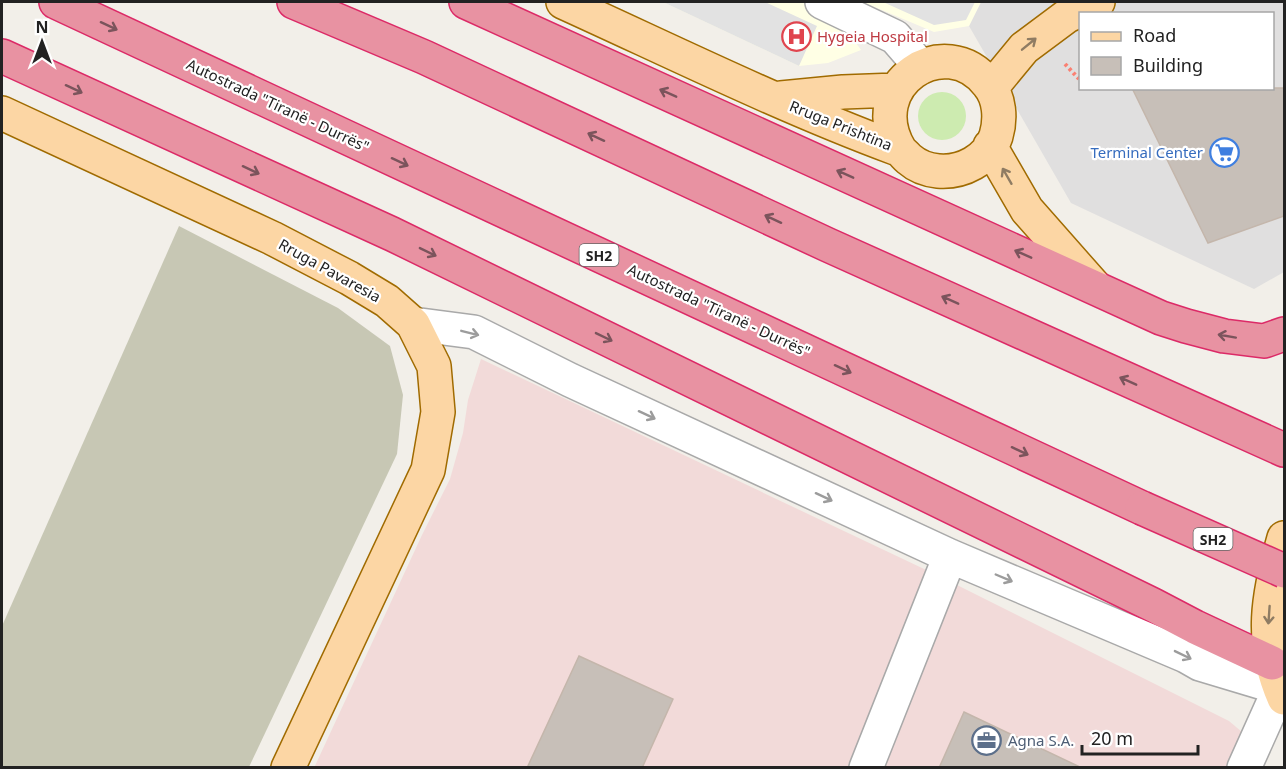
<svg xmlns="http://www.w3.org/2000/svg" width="1286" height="769" viewBox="0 0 1286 769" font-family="'Noto Sans',sans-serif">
<rect width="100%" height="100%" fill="#f2efe9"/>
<path fill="#e0dfdf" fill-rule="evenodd" d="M981 2H1284V272L1254 289 1071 203 969 26ZM1080 14H1272V88H1080Z"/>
<path fill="#f2dad9" d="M481 359 941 577 1229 721 1255 743 1253 768H314L422 535 450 479 463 433 468 400Z"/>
<path fill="#ffffe5" d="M663 2H981L969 26 934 32 870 5 854 40 861 50 828 63 799 66Z"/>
<path fill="#c7c7b4" d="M179 226 338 308 390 346 403 395 397 454 249 767H2V626Z"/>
<path fill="#cdebb0" d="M918 116a24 24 0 1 1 48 0a24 24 0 1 1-48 0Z"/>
<path fill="#e2e2e2" d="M663 2H765L817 26 799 66Z
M883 2H975L966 20 934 25Z"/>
<path fill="#c7bfb8" stroke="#c4b6ab" stroke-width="1.5" d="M1132 88H1284V216L1208 243Z
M579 656 673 699 642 768H527Z
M964 712 1082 768H939Z"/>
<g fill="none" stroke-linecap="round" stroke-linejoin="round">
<defs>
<path id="minor" d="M822 2 895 37 921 67
M413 324 474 332 570 380 950 556 1186 656 1200 664 1280 688 1244 768
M866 768 950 556"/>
<path id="major" d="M563 2C673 52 782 106 895 148 902 150 904 155 909 159 917 166 928 170 938 171 962 173 988 160 996 136 1001 119 1000 98 988 84 945 29 861 85 900 150
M991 88 1024 48 1067 16 1098 2
M781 98 843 92 896 90
M2 113 272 238 349 278 387 301 413 324 434 366 438 412 428 470 288 768
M990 146 1027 210 1095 287
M1284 538C1268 594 1259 642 1284 698"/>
<path id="highway" d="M56 2 1142 508
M294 2 424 57 828 245 1284 450
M466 2 1161 318 1186 326 1224 336 1264 341 1284 334
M2 56 392 234 1153 605 1195 627 1272 663"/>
</defs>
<use href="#minor" stroke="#a9a9a9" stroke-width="36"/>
<use href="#major" stroke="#a06b00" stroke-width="36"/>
<use href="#highway" stroke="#dc2a67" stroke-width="36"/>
<path stroke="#fa8072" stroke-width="4" stroke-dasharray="3 3" stroke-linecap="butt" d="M1065 64 1079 79"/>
<use href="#minor" stroke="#fff" stroke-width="33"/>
<use href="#major" stroke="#fcd6a4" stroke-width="33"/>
<use href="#highway" stroke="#e892a2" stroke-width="33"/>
<defs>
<path id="highway-bridge" d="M1142 508 1284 571"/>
</defs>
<use href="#highway-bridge" stroke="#dc2a67" stroke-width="36" stroke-linecap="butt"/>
<use href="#highway-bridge" stroke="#e892a2" stroke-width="33"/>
</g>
<defs><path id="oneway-shaft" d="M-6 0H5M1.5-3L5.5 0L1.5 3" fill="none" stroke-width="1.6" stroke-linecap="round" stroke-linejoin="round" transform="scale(1.5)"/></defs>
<g stroke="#7b545c">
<use href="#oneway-shaft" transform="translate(109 26) rotate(25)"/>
<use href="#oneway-shaft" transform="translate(74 89) rotate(25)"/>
<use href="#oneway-shaft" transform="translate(668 93) rotate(-156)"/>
<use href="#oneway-shaft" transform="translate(596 137) rotate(-155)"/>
<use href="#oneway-shaft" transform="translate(400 162) rotate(25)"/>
<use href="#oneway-shaft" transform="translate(251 170) rotate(25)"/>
<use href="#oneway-shaft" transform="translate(845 174) rotate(-156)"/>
<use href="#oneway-shaft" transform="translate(773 219) rotate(-155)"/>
<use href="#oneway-shaft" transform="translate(428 252) rotate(26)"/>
<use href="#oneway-shaft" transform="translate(1023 254) rotate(-156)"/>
<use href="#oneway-shaft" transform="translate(950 300) rotate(-156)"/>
<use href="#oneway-shaft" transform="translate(1227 336) rotate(-170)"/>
<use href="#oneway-shaft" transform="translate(604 337) rotate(26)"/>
<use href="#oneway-shaft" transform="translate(843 369) rotate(25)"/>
<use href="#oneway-shaft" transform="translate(1128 381) rotate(-156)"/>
<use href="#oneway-shaft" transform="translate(1020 451) rotate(25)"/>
</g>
<g stroke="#8f7c63">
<use href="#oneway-shaft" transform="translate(1029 44) rotate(-39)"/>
<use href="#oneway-shaft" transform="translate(1007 176) rotate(-120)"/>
<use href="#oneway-shaft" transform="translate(1269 615) rotate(94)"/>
</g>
<g stroke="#9c9c9c">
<use href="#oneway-shaft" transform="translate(470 333) rotate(14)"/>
<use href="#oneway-shaft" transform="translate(647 415) rotate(25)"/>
<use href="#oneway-shaft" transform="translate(824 497) rotate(25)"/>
<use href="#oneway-shaft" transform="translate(1004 578) rotate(23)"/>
<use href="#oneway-shaft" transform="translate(1183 655) rotate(26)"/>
</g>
<defs>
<symbol id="hospital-ring" viewBox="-11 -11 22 22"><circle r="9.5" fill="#fff" stroke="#e0444e" stroke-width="1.5"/><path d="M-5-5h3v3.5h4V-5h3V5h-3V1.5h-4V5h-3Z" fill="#e0444e"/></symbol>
<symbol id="supermarket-ring" viewBox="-11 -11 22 22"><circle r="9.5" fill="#fff" stroke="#3f7fe0" stroke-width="1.5"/><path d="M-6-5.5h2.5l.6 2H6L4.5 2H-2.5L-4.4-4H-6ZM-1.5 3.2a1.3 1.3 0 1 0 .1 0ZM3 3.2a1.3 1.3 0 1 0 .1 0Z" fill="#3f7fe0"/></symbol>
<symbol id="office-ring" viewBox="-11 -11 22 22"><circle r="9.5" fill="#fff" stroke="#5c6f8a" stroke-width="1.5"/><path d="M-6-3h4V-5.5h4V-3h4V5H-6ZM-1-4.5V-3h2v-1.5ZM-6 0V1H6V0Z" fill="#5c6f8a"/></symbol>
</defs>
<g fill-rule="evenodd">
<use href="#hospital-ring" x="780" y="20" width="33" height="33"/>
<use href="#supermarket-ring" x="1208" y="136" width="33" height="33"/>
<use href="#office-ring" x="970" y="724" width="33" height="33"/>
</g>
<g text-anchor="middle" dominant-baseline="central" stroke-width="4.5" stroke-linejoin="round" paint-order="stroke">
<g fill="#fff" stroke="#646464" stroke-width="1.5">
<rect x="579.5" y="244" width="39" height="22" rx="4.5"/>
<rect x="1193.5" y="528" width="39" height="22" rx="4.5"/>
</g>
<g font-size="14" font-weight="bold" fill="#222">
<text x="599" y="255">SH2</text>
<text x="1213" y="539">SH2</text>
</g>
<g font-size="15" fill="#be3a42" stroke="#fff" text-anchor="start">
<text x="817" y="36">Hygeia Hospital</text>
</g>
<g font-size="15" fill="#222" stroke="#fff">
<text transform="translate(278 105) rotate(25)">Autostrada "Tiranë - Durrës"</text>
<text transform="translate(841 125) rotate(22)">Rruga Prishtina</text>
<text transform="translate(330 270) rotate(29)">Rruga Pavaresia</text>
<text transform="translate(719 310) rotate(25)">Autostrada "Tiranë - Durrës"</text>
</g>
<g font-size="15" fill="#366cbe" stroke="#fff" text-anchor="end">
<text x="1203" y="152">Terminal Center</text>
</g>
<g font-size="15" fill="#4e5e75" stroke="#fff" text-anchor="start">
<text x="1008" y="740">Agna S.A.</text>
</g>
</g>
<rect width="1286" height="769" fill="none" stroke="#222222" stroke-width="6"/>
<rect x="1079" y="12" width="195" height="78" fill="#ffffff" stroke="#a7a7a7" stroke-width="1.5"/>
<rect x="1091" y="32" width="30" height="9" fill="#fcd6a4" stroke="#a7a7a7" stroke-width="1.5"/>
<text x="1133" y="42" font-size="18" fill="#222222">Road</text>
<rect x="1091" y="57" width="30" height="18" fill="#c7bfb8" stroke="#a7a7a7" stroke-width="1.5"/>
<text x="1133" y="72" font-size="18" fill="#222222">Building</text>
<g transform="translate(42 42)" stroke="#ffffff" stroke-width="4.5" paint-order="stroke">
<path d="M0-4.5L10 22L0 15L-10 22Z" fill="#222222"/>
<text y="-9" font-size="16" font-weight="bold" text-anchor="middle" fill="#222222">N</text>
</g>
<path d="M1082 745v9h116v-9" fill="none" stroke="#222222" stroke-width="3"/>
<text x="1091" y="745" font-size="18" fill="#222222" stroke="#ffffff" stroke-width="4.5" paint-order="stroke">20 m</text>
</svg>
